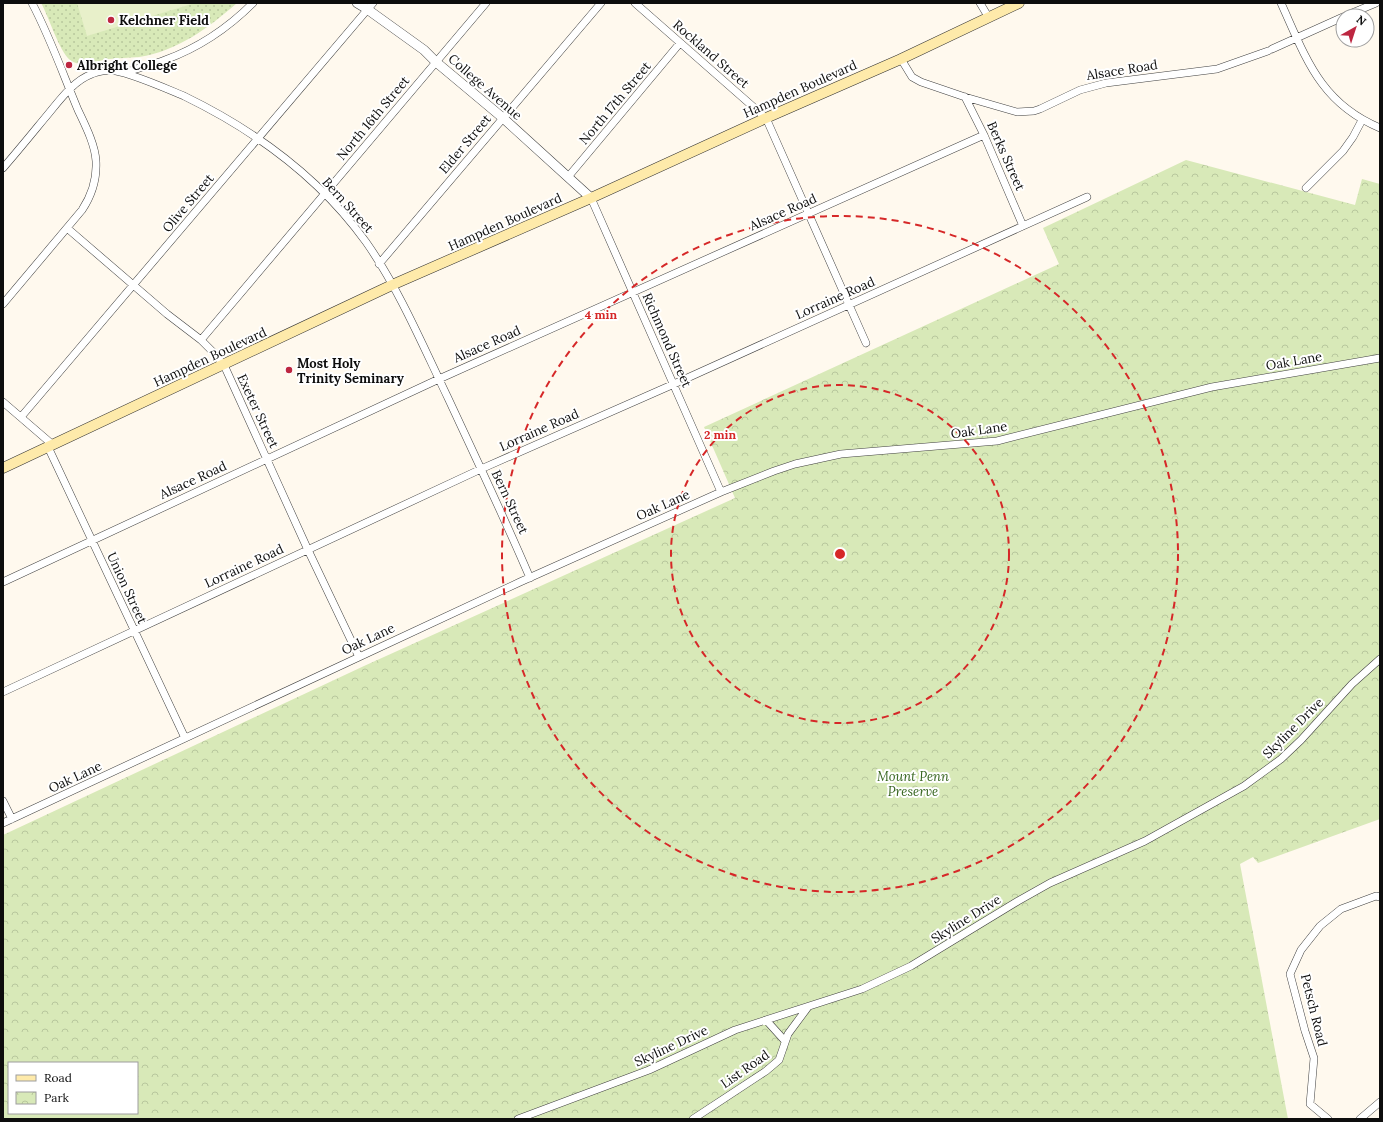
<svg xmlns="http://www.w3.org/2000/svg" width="1383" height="1122" viewBox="0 0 1383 1122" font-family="Lora,serif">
<defs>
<pattern id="grass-dots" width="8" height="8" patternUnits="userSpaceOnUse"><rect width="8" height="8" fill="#d8e9b8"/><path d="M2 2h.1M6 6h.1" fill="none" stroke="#b8c79d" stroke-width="1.8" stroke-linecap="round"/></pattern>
<pattern id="park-crowns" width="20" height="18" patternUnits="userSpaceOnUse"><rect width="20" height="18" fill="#d8e9b8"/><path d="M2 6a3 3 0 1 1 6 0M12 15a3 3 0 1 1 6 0" fill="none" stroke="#b8c79d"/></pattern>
</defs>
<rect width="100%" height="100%" fill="#fff9ee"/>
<path fill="url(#grass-dots)" d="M41 3H237C208 28 178 51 139 57 129 58 118 58 108 59 95 61 83 69 70 60 59 51 49 17 41 3Z"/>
<path fill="url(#park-crowns)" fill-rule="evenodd" d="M1186 160 1355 205 1362 179 1380 184V819L1258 863 1253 857 1240 864 1288 1119H3V835L364 666 735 498 704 427 1059 264 1043 228ZM9 1063H137V1113H9Z"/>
<path fill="#e8f0ca" d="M77 3H195L87 36Z"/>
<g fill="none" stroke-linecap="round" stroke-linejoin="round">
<defs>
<path id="minor" d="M635 3 766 118 866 343
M980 3 989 18
M1281 3C1306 58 1320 103 1380 128
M1345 16 1376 3
M1272 49 1343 17
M901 59 912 77 921 82 965 97 1017 112 1034 111 1040 109 1080 90 1106 83 1217 69 1268 51
M124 73C138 68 152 65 165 60 198 48 229 27 253 3
M965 97 984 135 1023 226
M3 168C17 152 30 136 44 119 57 104 72 81 92 74 96 72 104 71 108 70 125 70 167 89 184 96 254 130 320 178 366 242 399 289 423 346 448 398 476 458 504 517 530 578
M568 177 680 43
M1306 188 1343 151 1353 137 1362 120
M591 198 721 492
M67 228 167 314 201 340 213 352 224 365 308 550 359 657
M379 264 601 3
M3 304 82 210C92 195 97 179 96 161 95 144 85 125 78 110 63 74 50 37 32 3
M201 340 486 3
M3 402 53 445
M21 417 373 3
M48 447 185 738
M3 582 439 379 984 135
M3 692 481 469 674 384 1087 197
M3 801 12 819
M3 823 520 582 721 492 774 471 795 464 841 454 997 441 1212 387 1380 358
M766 1020 785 1041
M518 1119 649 1070 735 1030 862 989 911 966 1018 901 1050 883 1145 841 1244 786 1281 759 1301 740 1352 684 1380 659
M693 1119 766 1071 779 1060 788 1034 808 1007
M1328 1119 1310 1104 1314 1058 1305 1031 1290 974 1301 950 1320 926 1341 909 1376 896 1380 897
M1360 1119 1380 1102"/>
<path id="tertiary" d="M357 3 367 9 424 50 436 62 503 118 591 198"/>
<path id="secondary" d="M3 468 392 285 591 198 766 118 901 59 1019 3"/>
</defs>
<use href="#minor" stroke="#404040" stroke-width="8"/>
<use href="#tertiary" stroke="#404040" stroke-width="10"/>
<use href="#secondary" stroke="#2f2f2f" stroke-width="11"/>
<use href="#minor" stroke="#fff" stroke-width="7"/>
<use href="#tertiary" stroke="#fff" stroke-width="9"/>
<use href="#secondary" stroke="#feeaaa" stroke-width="10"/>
</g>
<g fill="none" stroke="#d62828" stroke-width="2" stroke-dasharray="7 5">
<circle cx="840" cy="554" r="169"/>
<circle cx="840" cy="554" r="338"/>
</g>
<g fill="#bd2640" stroke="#fff" stroke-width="1.5">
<circle cx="111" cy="20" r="4"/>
<circle cx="69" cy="65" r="4"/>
<circle cx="289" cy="370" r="4"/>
</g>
<g text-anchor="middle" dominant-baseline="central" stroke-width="4" stroke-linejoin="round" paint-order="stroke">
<g font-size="13" font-weight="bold" fill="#0d0d0d" stroke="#fff" text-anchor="start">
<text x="119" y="20">Kelchner Field</text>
<text x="77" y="65">Albright College</text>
<text x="297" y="363">Most Holy<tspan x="297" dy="15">Trinity Seminary</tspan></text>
</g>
<g font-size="13" fill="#0d0d0d" stroke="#fff">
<text transform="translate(711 54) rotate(41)">Rockland Street</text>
<text transform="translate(1122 70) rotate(-9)">Alsace Road</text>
<text transform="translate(485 87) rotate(41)">College Avenue</text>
<text transform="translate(800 89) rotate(-24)">Hampden Boulevard</text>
<text transform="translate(615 103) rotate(-50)">North 17th Street</text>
<text transform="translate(373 118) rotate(-50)">North 16th Street</text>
<text transform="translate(465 144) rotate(-50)">Elder Street</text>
<text transform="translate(1006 156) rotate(66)">Berks Street</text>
<text transform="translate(188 203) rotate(-50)">Olive Street</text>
<text transform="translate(348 205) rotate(48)">Bern Street</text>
<text transform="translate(783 212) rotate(-24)">Alsace Road</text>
<text transform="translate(505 222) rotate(-24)">Hampden Boulevard</text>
<text transform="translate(835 298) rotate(-24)">Lorraine Road</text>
<text transform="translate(667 340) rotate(66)">Richmond Street</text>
<text transform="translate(487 344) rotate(-24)">Alsace Road</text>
<text transform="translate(210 357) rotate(-25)">Hampden Boulevard</text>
<text transform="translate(1294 361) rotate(-10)">Oak Lane</text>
<text transform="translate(258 411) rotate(65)">Exeter Street</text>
<text transform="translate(539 430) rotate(-24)">Lorraine Road</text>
<text transform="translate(979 430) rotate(-8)">Oak Lane</text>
<text transform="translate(193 480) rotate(-25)">Alsace Road</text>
<text transform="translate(510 502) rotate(65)">Bern Street</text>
<text transform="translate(663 505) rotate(-24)">Oak Lane</text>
<text transform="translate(244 566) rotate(-25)">Lorraine Road</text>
<text transform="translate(127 588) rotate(65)">Union Street</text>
<text transform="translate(368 639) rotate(-25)">Oak Lane</text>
<text transform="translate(1293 728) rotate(-45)">Skyline Drive</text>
<text transform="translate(75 777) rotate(-25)">Oak Lane</text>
<text transform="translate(966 919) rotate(-32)">Skyline Drive</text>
<text transform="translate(1314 1010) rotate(76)">Petsch Road</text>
<text transform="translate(671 1046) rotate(-25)">Skyline Drive</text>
<text transform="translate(745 1069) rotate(-35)">List Road</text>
</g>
<g font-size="13" font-style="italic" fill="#36651e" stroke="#fff">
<text x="913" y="776">Mount Penn<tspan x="913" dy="15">Preserve</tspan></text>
</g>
</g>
<circle cx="840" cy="554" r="6" fill="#d62828" stroke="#fff" stroke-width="2"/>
<g font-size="12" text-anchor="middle" font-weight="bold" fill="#d62828" stroke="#fff" stroke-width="4" stroke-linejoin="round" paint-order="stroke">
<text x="601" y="319">4 min</text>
<text x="720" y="439">2 min</text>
</g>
<rect width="1383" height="1122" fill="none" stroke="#0d0d0d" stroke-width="8"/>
<rect x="8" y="1062" width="130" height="52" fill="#ffffff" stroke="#9e9e9e"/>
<rect x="16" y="1075" width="20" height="6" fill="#feeaaa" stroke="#9e9e9e"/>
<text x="44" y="1082" font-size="12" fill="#0d0d0d">Road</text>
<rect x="16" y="1092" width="20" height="12" fill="url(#park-crowns)" stroke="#9e9e9e"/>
<text x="44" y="1102" font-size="12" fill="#0d0d0d">Park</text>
<g transform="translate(1355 28) rotate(39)"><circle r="19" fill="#ffffff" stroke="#9e9e9e"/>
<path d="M0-3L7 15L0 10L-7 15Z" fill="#bd2640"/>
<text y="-6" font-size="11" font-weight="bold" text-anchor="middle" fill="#0d0d0d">N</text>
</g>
</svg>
